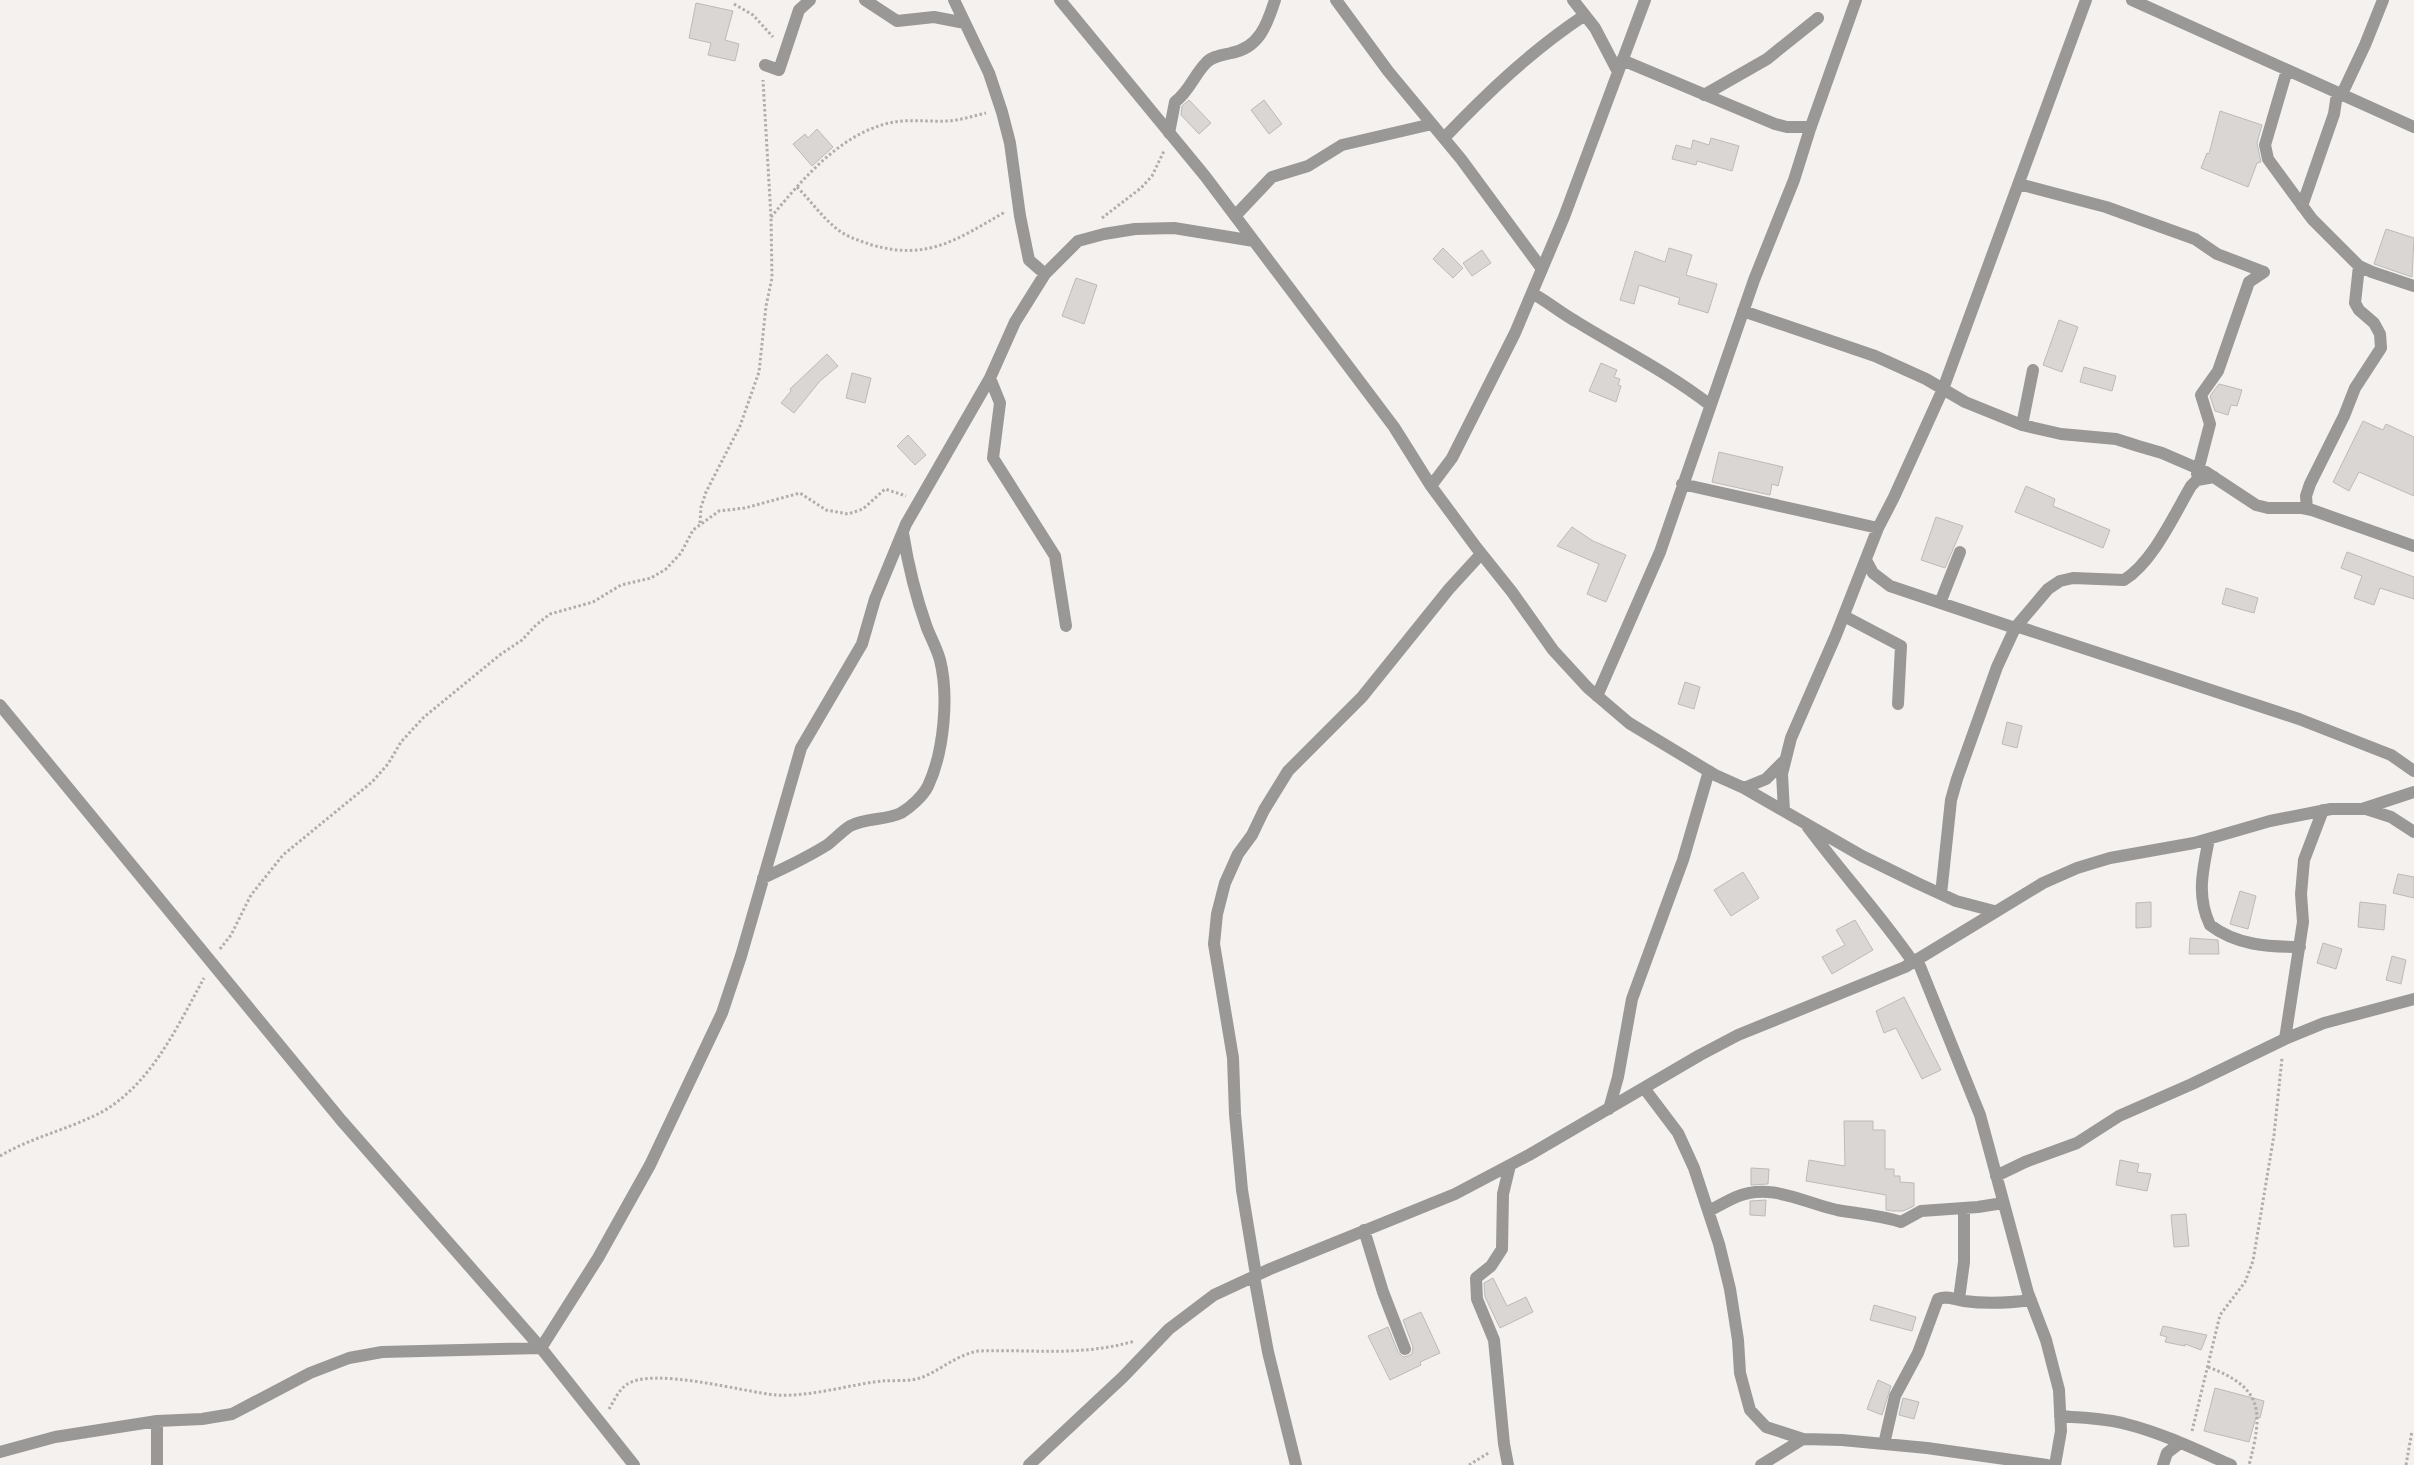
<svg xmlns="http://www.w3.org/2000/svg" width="2414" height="1465" viewBox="0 0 2414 1465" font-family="Poppins,sans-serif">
<rect width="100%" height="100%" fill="#f4f1ee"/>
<path fill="#d9d6d4" stroke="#bdbab7" d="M696 3 733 11 725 40 739 44 735 61 708 55 711 43 689 38Z
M1189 100 1211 123 1199 134 1181 115 1182 106Z
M1264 100 1282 124 1269 134 1251 110Z
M2220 111 2262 125 2257 143 2261 162 2257 163 2248 187 2201 168 2207 153 2209 154Z
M817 129 833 147 812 166 793 144 805 134 808 138Z
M1711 138 1739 146 1732 171 1697 161 1696 165 1672 159 1676 145 1691 149 1693 140 1709 145Z
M2386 229 2414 238 2412 277 2374 264Z
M1443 248 1463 268 1453 278 1433 259Z
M1669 248 1692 255 1686 275 1717 284 1708 313 1678 304 1680 298 1639 285 1634 304 1620 300 1635 251 1665 262Z
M1482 250 1491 263 1472 276 1463 263Z
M1076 278 1097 285 1084 324 1062 316Z
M2059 320 2078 327 2062 372 2043 365Z
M827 354 838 366 820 381 794 413 781 403 791 391 790 389Z
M1601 363 1617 370 1614 377 1620 379 1618 385 1621 386 1616 402 1589 391Z
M2084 367 2116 376 2112 391 2080 382Z
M852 373 871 378 865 403 846 398Z
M2219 384 2242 390 2237 406 2231 405 2228 415 2215 411 2210 396Z
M2363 421 2383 430 2386 424 2414 437V496L2359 472 2349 491 2333 482Z
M908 435 926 455 915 465 897 446Z
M1719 452 1783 467 1778 486 1772 484 1770 495 1712 482Z
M2026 486 2055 499 2053 506 2110 530 2103 548 2015 512Z
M1936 517 1963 526 1945 568 1921 560Z
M1572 527 1593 541 1626 555 1606 602 1587 594 1599 564 1557 546Z
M2347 552 2414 577V599L2380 588 2374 605 2354 598 2362 576 2341 568Z
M2226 588 2258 598 2254 613 2222 604Z
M1685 682 1700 687 1694 709 1678 704Z
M2007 722 2022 726 2017 748 2002 744Z
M1743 872 1759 898 1731 916 1714 890Z
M2398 874 2414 877V898L2393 893Z
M2240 891 2256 896 2248 929 2230 924Z
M2151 902V927L2136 928V903Z
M2360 902 2386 905 2384 930 2358 927Z
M1855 920 1873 950 1832 974 1822 957 1845 945 1836 930Z
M2190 938 2218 940 2219 954H2189Z
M2323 943 2342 949 2336 969 2317 963Z
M2392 956 2406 960 2401 984 2386 980Z
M1904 997 1941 1070 1922 1079 1896 1028 1884 1033 1876 1011Z
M1844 1121H1873V1130H1885V1169H1894V1176H1900V1182L1914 1183V1206L1903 1211H1893L1886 1210V1195L1806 1181 1809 1160 1845 1166Z
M2120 1160 2139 1164 2137 1172 2151 1174 2147 1191 2116 1185Z
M1751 1168 1769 1169 1768 1184 1751 1185Z
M1766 1200 1765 1216 1750 1215V1201Z
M2186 1214 2189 1246 2174 1247 2171 1215Z
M1493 1278 1507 1306 1526 1297 1533 1312 1500 1328 1485 1297 1484 1283Z
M1874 1305 1916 1317 1912 1331 1870 1320Z
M1421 1312 1440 1353 1420 1362 1421 1365 1390 1380 1368 1336 1388 1327 1398 1352 1403 1357 1408 1356 1412 1354 1413 1347 1403 1320Z
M2163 1326 2207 1335 2201 1350 2185 1344V1346L2165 1342 2167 1337 2160 1335Z
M1878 1380 1891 1386 1882 1415 1867 1409Z
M2215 1388 2264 1401 2260 1418 2256 1417 2249 1442 2204 1431Z
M1903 1398 1919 1402 1914 1419 1899 1415Z"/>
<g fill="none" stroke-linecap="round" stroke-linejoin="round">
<path stroke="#b0aeac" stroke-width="3" stroke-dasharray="2.5 2.5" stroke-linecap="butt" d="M734 4 753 15 773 37
M797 187C811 201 822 217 837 229 847 237 860 241 872 245 928 261 958 239 1005 212
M771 217C804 178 841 132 894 122 911 119 930 122 948 121 961 120 973 116 986 113
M1102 218 1141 188 1152 176 1164 151
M700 523 701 507 706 492 740 426 759 372 766 306 772 278 771 217 763 80
M220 949 231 935 251 895 283 855 372 782 388 764 401 742 424 717 501 654 522 640 536 625 550 614 593 602 621 585 651 578 666 569 681 553 693 530 719 511 745 508 800 493 826 510 848 514 863 509 885 489 906 496
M0 1156C30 1138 66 1130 98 1114 150 1087 177 1027 204 978
M2208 1367C2264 1388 2263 1412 2249 1465
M609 1409C614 1401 618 1391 626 1385 652 1366 743 1392 776 1395 811 1397 847 1385 882 1381 895 1380 911 1382 923 1377 942 1369 957 1355 978 1351 1034 1349 1079 1357 1135 1341
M2192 1431 2220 1315 2245 1282 2253 1261 2274 1135 2282 1058
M1469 1465 1490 1452
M2406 1465 2412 1431"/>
<path stroke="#999896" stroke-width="12" d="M865 0 897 21 934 17 965 23
M954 0 989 73 1002 112 1010 143 1020 216 1029 260 1045 274
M1060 0 1205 176 1394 427 1431 486 1476 547 1512 592 1553 650 1588 688 1629 723 1715 775 1744 788 1862 856 1917 883 1956 901 1994 911
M1336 0 1388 71 1461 159 1542 269
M1573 0 1595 28 1618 72
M2132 0 2414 127
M1622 60 1775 124 1787 127H1811
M765 65 779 70 799 10 810 0
M2287 70 2265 145 2268 159 2312 219 2359 266 2372 272 2414 286
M1704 95 1767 59 1818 18
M2341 96 2365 45 2383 0
M1169 133 1175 102C1189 92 1194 75 1206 63 1212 56 1223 55 1231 53 1259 48 1267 25 1275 0
M1444 138C1487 93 1532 50 1585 15
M2019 184 2106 207 2195 239 2217 254 2264 272
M2302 206 2334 114 2337 94
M1235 216 1272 177 1308 166 1342 145 1432 124
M1532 293C1548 302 1561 313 1577 322 1621 349 1669 373 1710 405
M1743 311 1875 356 1926 379 1965 402 2022 425 2061 434 2116 439 2138 446 2162 453 2206 472 2256 505 2268 508H2302L2312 510 2414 546
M990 378 1000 403 993 458 1055 556 1066 626
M2022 425 2033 370
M2197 474 2210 424 2201 395 2218 371 2249 282 2264 272
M1682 484 1878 528
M1431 486 1452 458 1515 333 1564 217 1645 0
M2307 509 2306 496 2310 484 2344 416 2355 388 2381 348 2380 334 2374 323 2359 310 2355 303 2359 266
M1866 560 1873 573 1890 586 2015 628
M1940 603 1960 552
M1844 616 1901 646 1898 704
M2016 626 2299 719 2391 755 2414 771
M1597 696 1660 552 1754 280 1794 180 1810 129 1856 0
M0 705 341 1120 541 1348 634 1465
M1744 788 1766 779 1785 760
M2362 809 2414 792
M1784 811 1782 774 1791 738 1836 635 1878 528 1894 497 1943 389 2086 0
M1807 826C1841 872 1880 914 1913 962
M2209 839C2203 869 2196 896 2210 925 2236 945 2268 947 2300 947
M763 878C785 868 806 858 827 845 835 839 841 832 850 826 867 817 885 821 901 813 911 807 923 796 928 786 944 752 949 696 940 660 937 649 931 638 927 628 916 597 908 565 903 533
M1941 894 1951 800 1957 779 1997 667 2015 628 2048 589 2060 581 2073 578 2124 580C2153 562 2174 515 2191 486L2197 480 2214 477
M1917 959 1980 1115 2028 1293 2046 1340 2059 1390 2061 1431 2055 1465
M2285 1039 2303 922 2301 894 2304 860 2323 810
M1644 1088 1678 1133 1694 1168 1719 1244 1730 1289 1738 1340 1740 1373 1750 1410 1766 1427 1803 1439 1842 1440 1927 1448 2047 1465
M1609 1109 1618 1077 1632 999 1683 860 1709 771
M1996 1176 2025 1162 2077 1143 2119 1116 2192 1084 2285 1039 2324 1023 2414 999
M1709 1211C1718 1206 1727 1201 1736 1197 1770 1182 1805 1203 1837 1210 1859 1214 1880 1215 1901 1222L1921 1211 1978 1207 2003 1203
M1364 1230 1383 1292 1405 1349
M1256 1275 1242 1190 1235 1114 1233 1058 1214 944 1217 914 1225 883 1238 854 1252 835 1264 810 1288 771 1362 697 1449 589 1481 554
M1254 1276 1268 1352 1296 1465
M1959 1299 1964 1262V1208
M2060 1416C2082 1418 2105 1418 2126 1424 2162 1433 2197 1450 2231 1465
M1884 1444 1895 1396 1918 1353 1938 1299C1947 1295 1955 1300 1964 1301 1986 1304 2009 1303 2031 1300
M0 1452 55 1437 157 1421 202 1419 232 1414 310 1373 349 1358 382 1352 541 1348 598 1258 650 1165 722 1013 741 956 801 748 862 644 875 599 906 524 990 378 1015 322 1045 274 1078 241 1104 234 1135 229 1174 228 1254 241
M157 1465V1421
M1029 1465 1123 1377 1169 1329 1214 1295 1270 1269 1455 1194 1529 1155 1700 1055 1738 1035 1905 967 2043 883 2077 868 2110 858 2194 843 2270 821 2331 809H2366L2391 817 2414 832
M1508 1465 1504 1444 1494 1340 1477 1299 1476 1278 1491 1266 1502 1249 1503 1194 1510 1165
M1761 1465 1803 1439
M2163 1465 2167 1453 2180 1443"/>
</g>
</svg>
